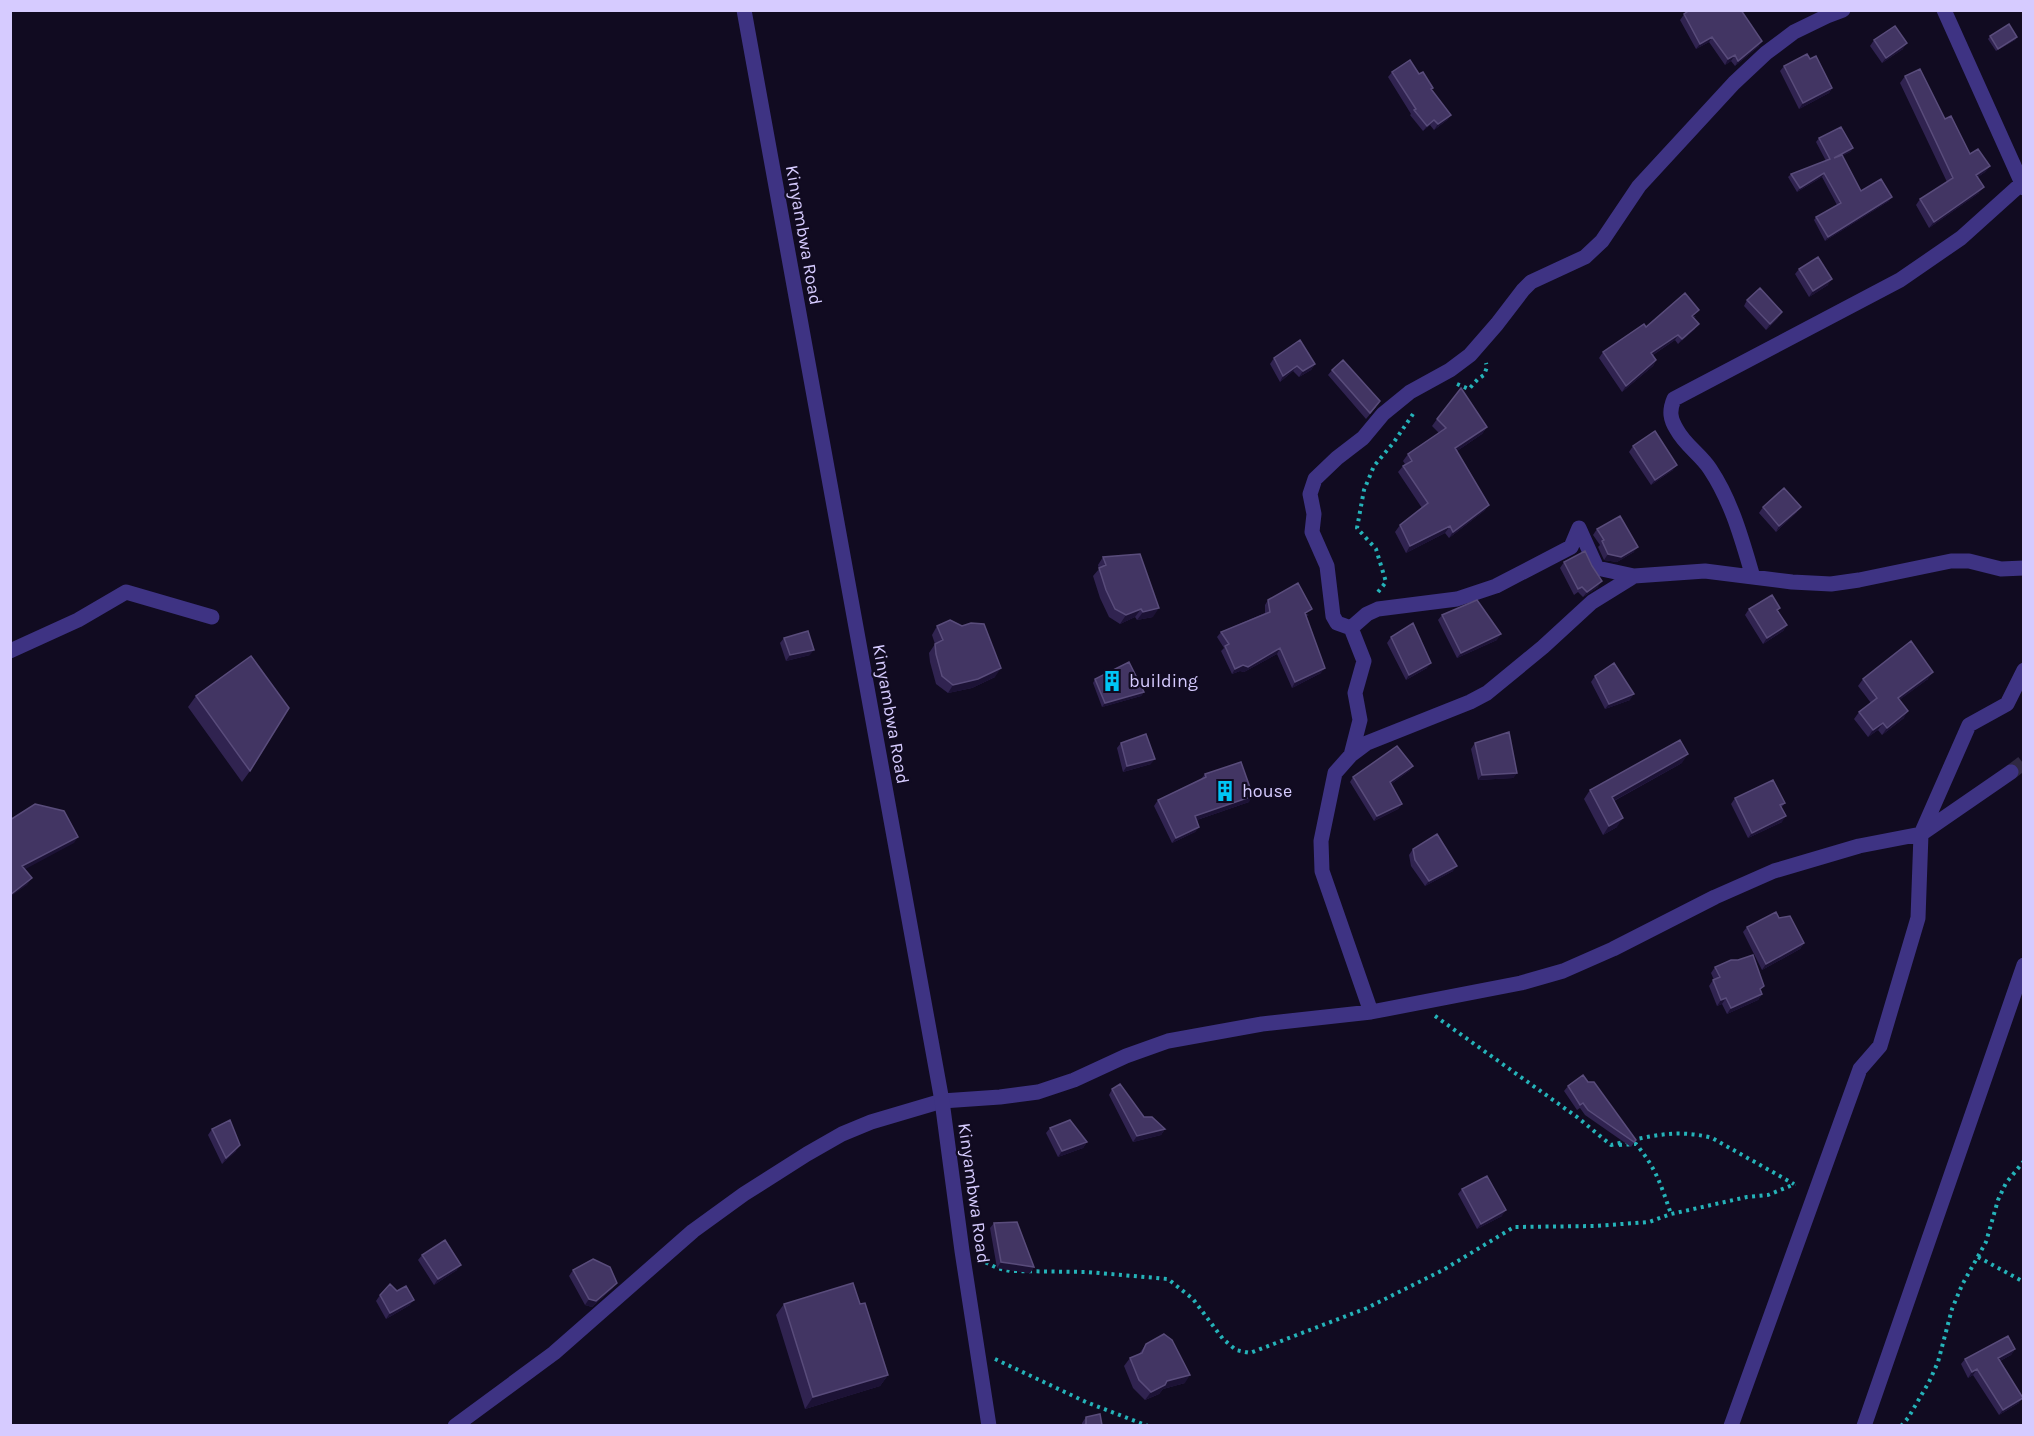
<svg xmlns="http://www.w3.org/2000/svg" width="2034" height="1436" viewBox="0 0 2034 1436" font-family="Karla,sans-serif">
<rect width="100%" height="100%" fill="#110b21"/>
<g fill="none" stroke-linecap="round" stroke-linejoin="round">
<path stroke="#2f2842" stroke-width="15" stroke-dasharray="15 8" stroke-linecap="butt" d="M2011 772 2024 762"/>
<path stroke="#25b3b9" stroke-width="4" stroke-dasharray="3 4.5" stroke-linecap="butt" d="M1457 384 1469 389 1478 379 1484 375 1487 367 1486 363
M1378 592 1386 582 1376 549 1357 528 1364 490 1374 466 1394 442 1413 414
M1435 1016 1577 1117 1611 1145C1646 1137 1676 1128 1712 1138L1794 1184
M1619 1145 1636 1144C1656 1168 1661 1185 1671 1214
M1978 1257 2024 1282
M979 1259 997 1268 1010 1271 1087 1272 1168 1279 1193 1299 1223 1339 1236 1350 1250 1353 1367 1308 1443 1270 1514 1227 1595 1226 1649 1222 1671 1214 1747 1197 1768 1195 1795 1184
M995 1359 1086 1402 1148 1426
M1901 1426 1908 1418 1929 1382 1938 1362 1952 1309 1962 1285 1986 1242 1998 1200 2006 1183 2024 1161"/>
<path stroke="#3e3383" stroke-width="15" d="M10 651 78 620 126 592 212 617"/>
<path stroke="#3e3383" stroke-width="15" d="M1944 10 2024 188
M1753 577C1742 540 1732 502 1710 469 1701 455 1685 445 1677 430 1670 419 1669 411 1674 399L1900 280 1961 238 2021 184
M1351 628 1337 623 1333 616 1327 566 1312 532 1314 514 1310 494 1315 479 1337 458 1363 438 1383 414 1410 392 1450 370 1470 355 1497 324 1523 290 1531 282 1585 257 1602 241 1639 186 1734 83 1766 53 1794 32 1827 16 1843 10
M1351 755 1360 720 1355 693 1364 661 1351 628 1367 614 1378 609 1457 599 1496 586 1571 547 1579 528 1597 568 1634 576
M1371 1012 1322 871 1321 841 1335 773 1351 755 1367 743 1470 702 1487 693 1543 647 1592 602 1634 576 1705 571 1792 582 1831 584 1859 580 1951 561H1969L2001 569 2024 568
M455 1426 554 1353 693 1231 744 1194 807 1154 842 1134 871 1122 942 1101 1000 1097 1038 1092 1074 1080 1126 1056 1168 1041 1262 1024 1371 1012 1521 983 1563 971 1613 949 1715 897 1774 871 1859 846 1921 834 2011 772
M1731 1426 1860 1069 1880 1046 1918 918 1921 834 1969 725 2007 704 2024 670
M1864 1426 2024 965"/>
<path stroke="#3e3383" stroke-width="15" d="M744 10 942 1101 962 1251 989 1426"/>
</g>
<path fill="#302350" d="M1684 10H1741L1759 46 1735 66 1731 61 1725 65 1709 42 1696 49 1680 20 1685 13Z
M1990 36 2017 37 2015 40 1996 51 1988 39Z
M1874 40 1903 49 1882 63 1870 46Z
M1810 59 1832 88 1829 93 1799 109 1780 71 1784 66Z
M1392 72 1419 74 1451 115 1447 120 1434 130 1430 125 1423 131 1410 115 1411 114 1388 77Z
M1905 76 1945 119 1970 154 1990 166 1985 172 1978 177 1979 193 1929 228 1916 205 1920 199 1947 182 1900 83Z
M1819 138 1853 148 1850 152 1842 156 1861 191 1889 201 1825 241 1814 220 1816 217 1837 205 1822 177 1797 192 1788 177 1791 174 1826 161 1816 142Z
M1799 269 1828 285 1809 297 1795 274Z
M1747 300 1778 318 1766 330 1744 306Z
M1696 316 1693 318 1695 329 1678 344 1675 340 1653 355 1656 360 1653 366 1622 392 1599 358 1603 352 1646 327Z
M1274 358 1315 364 1311 370 1299 377 1293 371 1280 382 1270 364Z
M1332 370 1376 407 1366 419 1328 375Z
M1437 419 1487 427 1482 434 1457 451 1489 505 1484 511 1449 538 1445 533 1406 553 1395 532 1400 525 1422 508 1398 472 1403 466 1405 464 1403 461 1408 454 1439 433 1432 426Z
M1633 446 1673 470 1651 485 1629 452Z
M1763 507 1797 512 1776 532 1759 513Z
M1597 529 1634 552 1617 562 1604 560 1598 547 1600 545 1593 535Z
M1103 557 1153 617 1137 620 1135 617 1120 624 1109 617 1100 598 1093 576 1099 569 1098 565Z
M1564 562 1598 587 1583 597 1578 592 1574 595 1560 568Z
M1268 600 1309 615 1306 616 1321 673 1292 688 1277 654 1244 672 1240 671 1232 674 1221 651 1224 648 1217 637 1221 632 1265 613V605Z
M1749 609 1778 611 1787 625 1783 631 1763 644 1745 615Z
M1442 615 1497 640 1457 658 1438 620Z
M937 626 995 677 972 688 948 693 936 684 930 662 929 653 935 644 932 635Z
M1391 637 1427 668 1406 680 1387 643Z
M784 638 810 655 786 661 780 643Z
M1595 676 1630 700 1605 709 1591 682Z
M1095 679 1144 692 1141 696 1102 707 1093 683Z
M1863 679H1928L1899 700 1904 718 1882 735 1878 730 1868 737 1854 719 1859 712 1871 703 1858 686Z
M196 696 250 771 242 782 188 707Z
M1121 743 1151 764 1123 772 1117 748Z
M1475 743 1517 773 1513 778 1478 780 1471 749Z
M1682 763 1614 801 1617 827 1603 835 1584 799 1590 790Z
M1413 766 1409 771 1391 784 1402 804 1398 809 1374 821 1350 782 1353 777Z
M1205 774 1249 802 1197 820 1199 827 1195 832 1172 843 1154 806 1158 800 1201 779Z
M1735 798 1785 803 1781 808 1782 822 1748 838 1731 804Z
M1413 849 1453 871 1425 886 1411 866 1409 855Z
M1779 918 1804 943 1800 949 1762 970 1743 932 1747 927Z
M1715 967 1761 991 1762 994 1758 1000 1727 1014 1722 1004 1717 1006 1709 986 1713 980H1714L1711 973Z
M1588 1082 1636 1140 1631 1147 1585 1115 1580 1108 1577 1110 1564 1091 1568 1086Z
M1112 1089 1144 1117 1165 1129 1161 1135 1133 1142 1109 1095Z
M1050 1128 1087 1142 1083 1148 1058 1157 1046 1133Z
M212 1129 236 1151 222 1164 208 1135Z
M1462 1189 1502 1216 1477 1229 1458 1194Z
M994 1223 1034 1267 1030 1273 997 1268 990 1228Z
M422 1255 457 1270 434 1285 418 1260Z
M573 1270 613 1288 592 1307 585 1305 569 1276Z
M380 1295 410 1305 386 1319 376 1301Z
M784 1304H860L888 1375 880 1386 805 1409 776 1315Z
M1146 1344 1185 1383 1163 1389 1159 1394 1145 1400 1133 1388 1124 1366 1130 1358 1139 1354Z
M2015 1349 2011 1355 2000 1361 2019 1403 1999 1415 1973 1375 1968 1378 1961 1364 1965 1359Z
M1086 1417 1102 1425H1082V1423Z"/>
<path fill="#1c1235" d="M1712 37 1709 42 1696 49 1700 44Z
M2017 37 2015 40 1996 51 1998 49Z
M1762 41 1759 46 1735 66 1738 61Z
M1907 43 1903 49 1882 63 1886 58Z
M1735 55 1731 61 1725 65 1728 59Z
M1832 88 1829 93 1799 109 1803 103Z
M1451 115 1447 120 1434 130 1438 124Z
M1434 120 1430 125 1423 131 1427 126Z
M1853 148 1850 152 1831 162 1834 158Z
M1990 166 1985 172 1971 182 1976 175Z
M1824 173 1822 177 1797 192 1800 188Z
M1984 187 1979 193 1929 228 1934 222Z
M1892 197 1889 201 1825 241 1828 237Z
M1832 279 1828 285 1809 297 1813 291Z
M1782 312 1778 318 1766 330 1770 324Z
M1699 324 1695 329 1678 344 1682 339Z
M1678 335 1675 340 1648 358 1651 353Z
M1656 360 1653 366 1622 392 1626 386Z
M1315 364 1311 370 1299 377 1303 371Z
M1297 366 1293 371 1280 382 1283 376Z
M1487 427 1482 434 1451 455 1455 448Z
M1677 465 1673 470 1651 485 1655 480Z
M1489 505 1484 511 1449 538 1453 532Z
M1801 507 1797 512 1776 532 1779 526Z
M1450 526 1445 533 1406 553 1410 546Z
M1638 547 1634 552 1617 562 1604 560 1608 554Z
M1602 581 1598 587 1583 597 1587 592Z
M1159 608 1153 617 1137 620 1143 612Z
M1141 609 1135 617 1120 624 1126 615Z
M1787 625 1783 631 1763 644 1767 638Z
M1501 634 1497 640 1457 658 1461 653Z
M1280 648 1277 654 1244 672 1240 671 1232 674 1235 669Z
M814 650 810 655 786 661 790 655Z
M1431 663 1427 668 1406 680 1409 675Z
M1001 668 995 677 972 688 948 693 953 685Z
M1325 668 1321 673 1292 688 1295 682Z
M1933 672 1928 679 1893 705 1898 698Z
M1144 692 1141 696 1102 707 1105 703Z
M1634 694 1630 700 1605 709 1609 704Z
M1908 711 1904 718 1882 735 1887 728Z
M1883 723 1878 730 1868 737 1873 730Z
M1688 754 1682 763 1606 805 1612 797Z
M1155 759 1151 764 1123 772 1127 766Z
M1413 766 1409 771 1387 787 1390 782Z
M1517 773 1513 778 1478 780 1482 775Z
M1253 796 1249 802 1191 822 1195 816Z
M1402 804 1398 809 1374 821 1377 816Z
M1786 816 1782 822 1748 838 1752 833Z
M1623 818 1617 827 1603 835 1609 826Z
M1199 827 1195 832 1172 843 1176 838Z
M78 837 74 843 18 873 22 866Z
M1457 866 1453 871 1425 886 1429 881Z
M32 878 27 885 10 897V895Z
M1804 943 1800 949 1762 970 1766 964Z
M1762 994 1758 1000 1727 1014 1731 1008Z
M1726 998 1722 1004 1717 1006 1721 1000Z
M1165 1129 1161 1135 1133 1142 1137 1136Z
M1087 1142 1083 1148 1058 1157 1062 1151Z
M240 1145 236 1151 222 1164 226 1158Z
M1506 1210 1502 1216 1477 1229 1481 1224Z
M1001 1262 1034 1267 1030 1273 997 1268Z
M461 1265 457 1270 434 1285 438 1279Z
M617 1283 613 1288 592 1307 585 1305 589 1299Z
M414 1300 410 1305 386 1319 390 1313Z
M2015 1349 2011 1355 1994 1364 1998 1358Z
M1977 1369 1973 1375 1968 1378 1972 1372Z
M888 1375 880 1386 805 1409 813 1397Z
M1190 1375 1185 1383 1163 1389 1159 1394 1145 1400 1151 1392 1167 1381Z
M2023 1398 2019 1403 1999 1415 2003 1410Z"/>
<path fill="#423563" stroke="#594c7b" stroke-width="1.5" d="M1690 10H1741L1762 41 1738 61 1735 55 1728 59 1712 37 1700 44 1684 14Z
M2009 24 2017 37 1998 49 1990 36Z
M1895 26 1907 43 1886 58 1874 40Z
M1807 54 1810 59 1816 56 1832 88 1803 103 1784 66Z
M1410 60 1419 74 1423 72 1433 88 1431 89 1451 115 1438 124 1434 120 1427 126 1414 110 1416 109 1392 72Z
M1920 69 1945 119 1951 116 1970 154 1978 149 1990 166 1976 175 1984 187 1934 222 1920 199 1953 178 1905 76Z
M1841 127 1853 148 1834 158 1842 155 1861 191 1881 179 1892 197 1828 237 1816 217 1841 203 1824 173 1800 188 1791 174 1830 159 1819 138Z
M1818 257 1832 279 1813 291 1799 269Z
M1760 288 1782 312 1770 324 1747 300Z
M1685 293 1699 310 1692 316 1699 324 1682 339 1678 335 1651 353 1656 360 1626 386 1603 352 1644 324 1646 327Z
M1300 340 1315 364 1303 371 1297 366 1283 376 1274 358Z
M1343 360 1380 401 1370 413 1332 370Z
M1461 388 1487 427 1455 448 1489 505 1453 532 1450 526 1410 546 1400 525 1428 503 1403 466 1412 461 1408 454 1446 428 1437 419Z
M1655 431 1677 465 1655 480 1633 446Z
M1784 488 1801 507 1779 526 1763 507Z
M1620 516 1638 547 1621 557 1608 554 1602 541 1604 540 1597 529Z
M1585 551 1592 566 1602 581 1587 592 1582 587 1578 589 1564 562Z
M1140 554 1159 608 1143 612 1141 609 1126 615 1115 609 1106 590 1099 568 1106 565 1103 557Z
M1298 583 1312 609 1305 613 1325 668 1295 682 1280 648 1248 667 1243 665 1235 669 1225 646 1229 644 1221 632 1270 612 1268 600Z
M1772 595 1780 608 1777 610 1787 625 1767 638 1749 609Z
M1477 600 1501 634 1461 653 1442 615Z
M950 620 962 626 971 623 984 624 1001 668 978 679 953 685 942 676 936 654 935 644 943 640 937 626Z
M1413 623 1431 663 1409 675 1391 637Z
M808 631 814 650 790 655 784 638Z
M1911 641 1933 672 1898 698 1908 711 1887 728 1883 723 1873 730 1859 712 1877 698 1863 679Z
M251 656 289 708 250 771 196 696Z
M1129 662 1144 692 1105 703 1095 679Z
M1614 663 1634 694 1609 704 1595 676Z
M1509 732 1517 773 1482 775 1475 743Z
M1146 734 1155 759 1127 766 1121 743Z
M1680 740 1688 754 1612 797 1623 818 1609 826 1590 790Z
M1397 746 1413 766 1390 782 1402 804 1377 816 1353 777Z
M1241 762 1253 796 1195 816 1199 827 1176 838 1158 800 1206 777 1205 774Z
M1773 780 1785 803 1780 805 1786 816 1752 833 1735 798Z
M35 804 64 811 78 837 22 866 32 878 10 895V820Z
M1437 834 1457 866 1429 881 1415 860 1413 849Z
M1776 912 1779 918 1790 916 1804 943 1766 964 1747 927Z
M1753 955 1764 986 1760 989 1762 994 1731 1008 1726 998 1721 1000 1713 980 1720 977 1715 967 1731 960H1738Z
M1583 1075 1588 1082H1594L1636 1140 1634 1142 1588 1110 1583 1103 1580 1105 1568 1086Z
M1120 1084 1144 1117H1152L1165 1129 1137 1136 1112 1089Z
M230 1120 240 1145 226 1158 212 1129Z
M1070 1120 1087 1142 1062 1151 1050 1128Z
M1487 1176 1506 1210 1481 1224 1462 1189Z
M1017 1222 1034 1267 1001 1262 994 1223Z
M445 1240 461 1265 438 1279 422 1255Z
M593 1259 610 1267 617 1283 596 1301 589 1299 573 1270Z
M853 1283 860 1304 865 1303 888 1375 813 1397 784 1304Z
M390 1284 397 1291 406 1286 414 1300 390 1313 380 1295Z
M1164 1334 1172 1340 1190 1375 1167 1381 1165 1385 1151 1392 1139 1380 1130 1358 1142 1353 1146 1344Z
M2008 1336 2015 1349 1998 1358 2023 1398 2003 1410 1977 1369 1972 1372 1965 1359Z
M1100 1414 1102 1425H1084L1086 1424V1417Z"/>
<defs>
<symbol id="building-bare" viewBox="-9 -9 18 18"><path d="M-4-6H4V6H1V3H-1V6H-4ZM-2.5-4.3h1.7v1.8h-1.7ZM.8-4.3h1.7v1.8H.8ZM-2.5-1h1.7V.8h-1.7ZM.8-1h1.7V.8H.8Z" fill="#00c5f6" stroke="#110b21" stroke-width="2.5" paint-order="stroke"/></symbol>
</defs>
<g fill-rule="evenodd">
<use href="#building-bare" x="1097" y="666" width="30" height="30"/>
<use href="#building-bare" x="1210" y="776" width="30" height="30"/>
</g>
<g text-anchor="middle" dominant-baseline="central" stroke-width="4.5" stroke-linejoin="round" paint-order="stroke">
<g font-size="18" fill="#d6cbff" stroke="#110b21">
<text transform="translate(804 235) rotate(80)">Kinyambwa Road</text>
<text transform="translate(891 714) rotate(80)">Kinyambwa Road</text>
<text transform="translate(974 1193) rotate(82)">Kinyambwa Road</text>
</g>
<g font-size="18" fill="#d6cbff" stroke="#110b21" text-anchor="start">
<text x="1129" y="681">building</text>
<text x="1242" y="791">house</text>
</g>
</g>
<rect width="2034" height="1436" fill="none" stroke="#d6cbff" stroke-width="24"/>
</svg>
